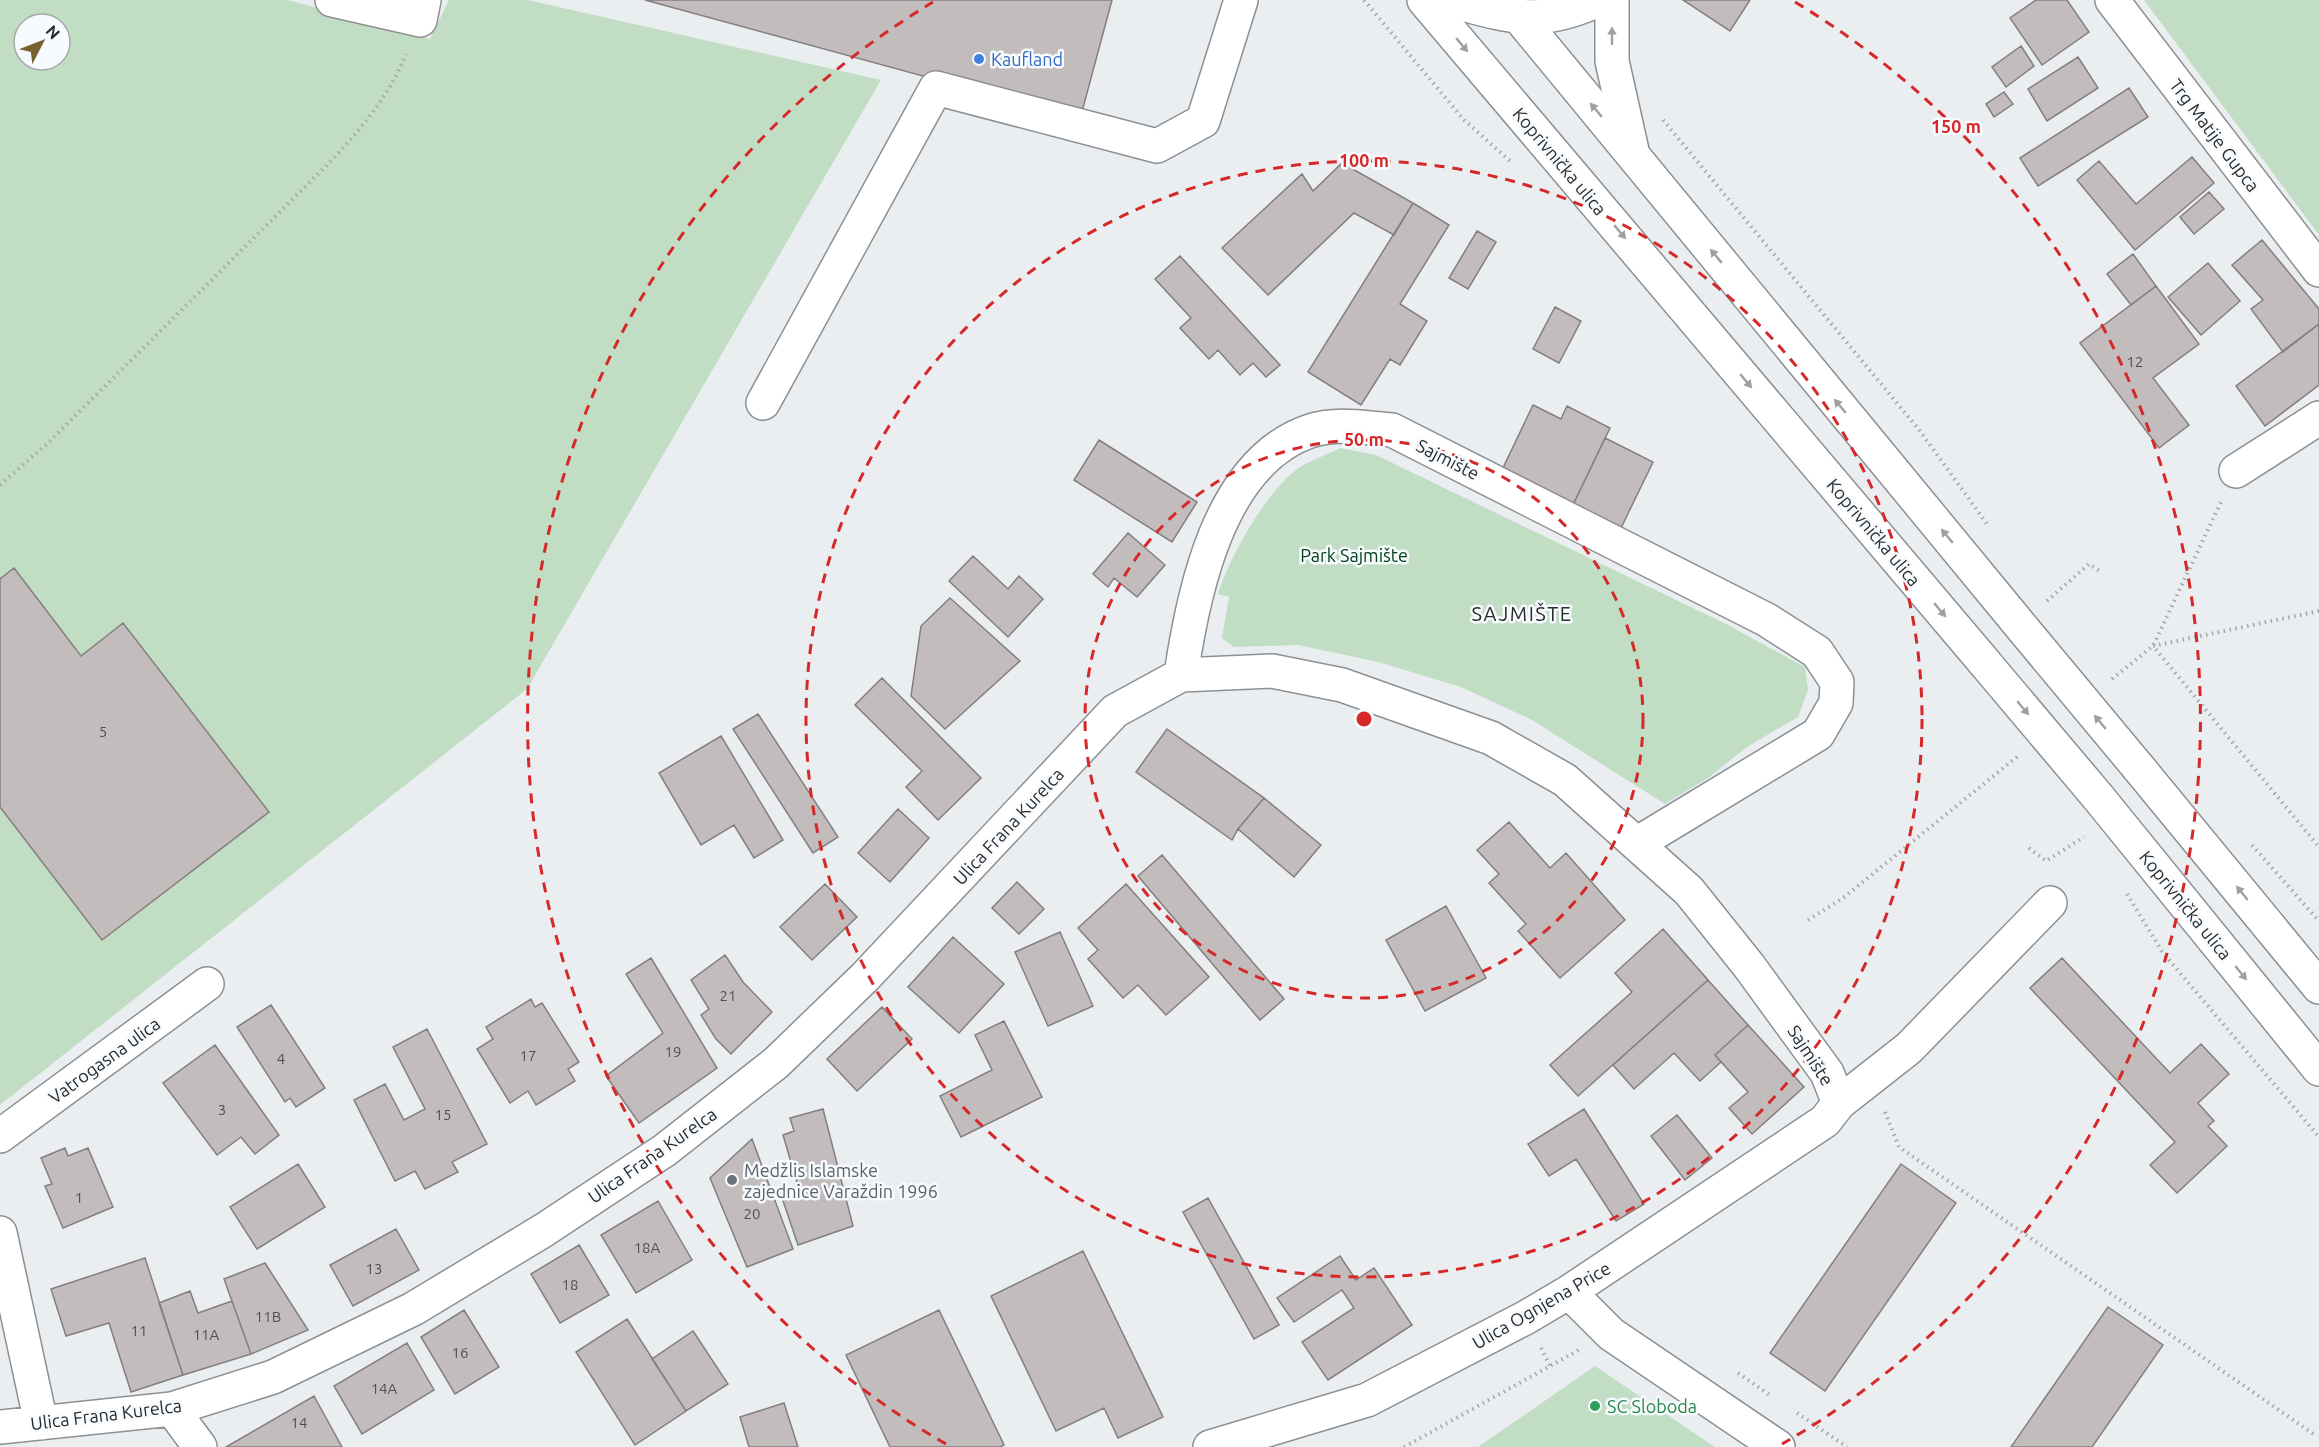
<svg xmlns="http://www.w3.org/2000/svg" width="2319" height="1447" viewBox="0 0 2319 1447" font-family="Ubuntu,sans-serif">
<rect width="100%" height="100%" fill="#eaeef1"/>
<path fill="#c1dec5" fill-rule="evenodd" d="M0 0H288L430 39 449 0H528L881 80 527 689 0 1105ZM24 24H60V60H24Z
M2144 0H2319V235Z
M1340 448 1376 455 1726 624 1805 667 1808 690 1798 717 1747 747 1708 778 1665 804 1532 720 1461 687 1378 662 1298 645 1234 647 1222 638 1229 597 1218 594C1229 558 1269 485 1302 466 1314 459 1328 454 1340 448Z
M1595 1366 1715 1447H1478Z"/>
<path fill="#c2bdbc" stroke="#847f7e" stroke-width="1.5" d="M645 0H1112L1080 119Z
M1683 0H1750L1730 31Z
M2036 0H2067L2089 32 2042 65 2010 18Z
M2021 46 2034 66 2006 87 1992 67Z
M2078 57 2098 88 2047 121 2028 89Z
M2129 88 2148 117 2038 186 2020 158Z
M2004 92 2013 104 1994 117 1986 104Z
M2192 157 2214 183 2135 250 2077 180 2099 161 2136 204Z
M1342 163 1413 203 1394 235 1354 213 1268 295 1222 248 1302 174 1313 191Z
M2209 192 2224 209 2194 234 2180 217Z
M1413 203 1449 225 1400 304 1427 321 1400 365 1390 359 1361 405 1308 372Z
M1477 231 1496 242 1468 289 1449 278Z
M2262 240 2319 309V324L2283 352 2251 309 2263 300 2232 265Z
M2133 254 2156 286 2131 305 2107 274Z
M1180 256 1280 365 1266 377 1253 363 1240 375 1218 350 1209 359 1180 328 1191 318 1155 279Z
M2208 263 2240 301 2201 335 2168 297Z
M2156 286 2199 344 2153 378 2189 425 2159 448 2080 343Z
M1555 307 1581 321 1559 363 1533 349Z
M2319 324V385L2265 426 2236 386Z
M1533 405 1561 419 1567 406 1610 428 1573 505 1502 470Z
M1605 438 1653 462 1621 528 1573 505Z
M1099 440 1197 502 1172 542 1074 480Z
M1128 533 1165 565 1137 597 1114 578 1108 587 1093 574Z
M973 556 1008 589 1019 576 1043 599 1008 637 949 581Z
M14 568 81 656 123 623 269 812 102 940 0 807V579Z
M950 598 1020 661 945 729 911 696 921 626Z
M882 678 981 778 938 820 906 787 922 771 855 705Z
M758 714 838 837 813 853 733 729Z
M1167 729 1264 798 1238 829 1232 840 1136 772Z
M721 736 783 840 754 858 734 825 701 845 659 773Z
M1264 798 1321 845 1294 877 1238 829Z
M898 809 929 838 890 882 858 853Z
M1509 822 1550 868 1566 853 1625 920 1560 978 1518 931 1526 924 1489 883 1499 874 1477 850Z
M1162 855 1284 999 1260 1020 1138 876Z
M1017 882 1044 909 1019 934 992 908Z
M825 884 857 917 812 960 780 927Z
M1126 884 1209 977 1166 1015 1138 985 1123 998 1088 959 1098 950 1078 928Z
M1446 906 1486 978 1425 1011 1386 940Z
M1663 929 1708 980 1578 1096 1550 1065 1632 992 1615 973Z
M1060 932 1093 1006 1048 1026 1015 952Z
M953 937 1004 984 959 1033 908 987Z
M725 955 743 982 772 1012 731 1054 716 1039 701 1015 709 1009 691 980Z
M651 958 717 1068 639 1123 606 1076 663 1033 626 974Z
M2062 958 2170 1073 2201 1044 2229 1074 2198 1103 2214 1121 2208 1126 2227 1146 2177 1193 2150 1165 2175 1142 2030 988Z
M1708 980 1748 1025 1715 1055 1721 1062 1700 1081 1674 1053 1634 1089 1613 1065Z
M531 999 535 1007 542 1003 579 1062 568 1069 575 1081 536 1105 528 1091 510 1103 477 1049 493 1039 486 1027Z
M271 1005 325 1088 296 1107 290 1098 285 1102 237 1027Z
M882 1007 912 1039 857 1091 827 1059Z
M1004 1021 1042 1097 961 1137 940 1096 992 1070 975 1035Z
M1748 1025 1804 1087 1752 1134 1729 1108 1748 1092 1715 1055Z
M427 1029 487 1144 452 1162 458 1172 425 1189 415 1171 395 1181 354 1100 385 1084 404 1120 425 1109 393 1047Z
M215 1045 279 1135 255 1154 241 1137 217 1155 163 1083Z
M823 1109 853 1226 798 1245 780 1192 798 1186 783 1135 794 1131 790 1118Z
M1584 1109 1644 1204 1616 1221 1576 1159 1549 1176 1528 1144Z
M1677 1115 1712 1158 1685 1180 1651 1136Z
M752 1139 793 1249 747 1267 710 1178Z
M65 1148 68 1156 88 1148 113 1207 63 1228 45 1186 52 1184 41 1158Z
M298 1164 325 1207 257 1249 230 1207Z
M1901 1164 1956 1203 1825 1391 1770 1353Z
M1208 1198 1279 1325 1254 1339 1183 1212Z
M658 1201 692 1260 636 1293 601 1235Z
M396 1229 419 1270 353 1306 330 1265Z
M579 1245 609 1295 560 1323 531 1274Z
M1083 1251 1163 1417 1118 1438 1104 1408 1056 1431 991 1296Z
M1340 1256 1356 1280 1374 1268 1412 1325 1328 1380 1302 1342 1354 1308 1342 1290 1294 1322 1277 1298Z
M145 1258 183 1375 131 1392 109 1323 66 1336 51 1289Z
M265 1263 308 1330 251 1354 224 1279Z
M190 1291 198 1313 232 1301 251 1354 183 1375 159 1303Z
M2108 1307 2163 1345 2092 1447H2011Z
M464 1310 499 1367 455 1394 421 1337Z
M939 1310 1004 1445 1000 1447H890L846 1355Z
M627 1319 686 1411 635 1445 576 1352Z
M693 1331 728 1384 686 1411 652 1359Z
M407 1343 434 1390 362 1434 334 1386Z
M314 1396 342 1447H226Z
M784 1403 798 1447H749L740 1417Z"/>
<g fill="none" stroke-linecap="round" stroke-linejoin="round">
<defs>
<path id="minor" d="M332 0 420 20 424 0
M1448 0C1508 16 1538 28 1598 0
M1612 0V61L1633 155
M2112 0 2319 270
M763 403 936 88 1157 146 1203 121 1241 0
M2236 471 2319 418
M1181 675C1193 593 1219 462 1310 431 1336 422 1365 428 1392 430L1767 620 1817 652 1837 682 1836 703 1818 734 1638 843
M0 1136 207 984
M0 1233 41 1423
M1569 1292 1611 1334 1778 1447
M172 1409 200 1447
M0 1427 172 1409 273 1377 413 1309 544 1230 665 1150 776 1063 865 977 1115 711 1181 675 1272 671 1342 685 1491 738 1565 780 1689 891 1749 966 1827 1073 1839 1103
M1210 1447 1367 1400 1525 1318 1569 1292 1825 1121 1839 1103 1909 1048 2050 903"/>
<path id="major" d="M1424 0 1985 663
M1505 0 2024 630
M2138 767 2319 987
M2098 797 2319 1069"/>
</defs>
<use href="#minor" stroke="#8d9093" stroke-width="36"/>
<use href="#major" stroke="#8d9093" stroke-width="36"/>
<path stroke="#a4a7a9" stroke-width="4" stroke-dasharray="1.5 4.5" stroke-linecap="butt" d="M1364 0 1464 120 1510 161
M1663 120 1920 431 1987 524
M0 485 48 443 336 156C364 125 390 94 406 54
M2047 601 2089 564 2101 572
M2319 611 2153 646 2319 847
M2112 679 2153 646 2221 502
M2252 845 2319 921
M2029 848 2046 861 2084 837
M2127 894 2163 953 2319 1137
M1808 920 1843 898 2018 756
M1885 1112 1899 1147 2315 1435
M1541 1348 1550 1366
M1738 1373 1771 1396
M1797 1413 1847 1447
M1404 1447 1579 1350"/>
<use href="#minor" stroke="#fff" stroke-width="33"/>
<use href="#major" stroke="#fff" stroke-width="33"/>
<defs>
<path id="major-bridge" d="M2024 630 2138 767
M1985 663 2098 797"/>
</defs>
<use href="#major-bridge" stroke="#8d9093" stroke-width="36" stroke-linecap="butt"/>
<use href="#major-bridge" stroke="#fff" stroke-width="33"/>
</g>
<defs><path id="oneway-solid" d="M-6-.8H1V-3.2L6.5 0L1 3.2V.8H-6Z" transform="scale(1.5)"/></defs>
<g fill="#9fa0a0">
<use href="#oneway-solid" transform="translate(1612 36) rotate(-90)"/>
<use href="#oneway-solid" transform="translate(1462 45) rotate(50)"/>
<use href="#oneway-solid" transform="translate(1596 110) rotate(-130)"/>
<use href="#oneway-solid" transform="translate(1620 232) rotate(50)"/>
<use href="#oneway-solid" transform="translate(1716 256) rotate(-130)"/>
<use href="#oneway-solid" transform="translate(1746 381) rotate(50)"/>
<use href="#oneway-solid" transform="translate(1840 406) rotate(-130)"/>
<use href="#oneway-solid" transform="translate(1947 536) rotate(-130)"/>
<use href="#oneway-solid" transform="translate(1940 610) rotate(50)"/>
<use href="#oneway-solid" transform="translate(2023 708) rotate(50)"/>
<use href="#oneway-solid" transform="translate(2100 722) rotate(-130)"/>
<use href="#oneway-solid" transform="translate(2242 893) rotate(-129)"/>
<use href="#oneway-solid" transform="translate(2241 973) rotate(51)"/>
</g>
<g fill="none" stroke="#d62828" stroke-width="3" stroke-dasharray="10 8">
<circle cx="1364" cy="719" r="279"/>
<circle cx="1364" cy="719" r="558"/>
<path d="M946 1444A837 837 0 0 1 933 2M1795 2A837 837 0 0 1 1782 1444"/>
</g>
<circle fill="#3f7fe0" stroke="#f8fbfe" stroke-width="2" cx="979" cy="59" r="6"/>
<circle fill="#6b7280" stroke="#f8fbfe" stroke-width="2" cx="732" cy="1180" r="6"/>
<circle fill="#2e9e5b" stroke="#f8fbfe" stroke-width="2" cx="1595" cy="1406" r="6"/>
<g text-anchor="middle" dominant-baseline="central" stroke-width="5" stroke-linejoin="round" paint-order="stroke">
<g font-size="15" fill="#505050">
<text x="2135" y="361">12</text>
<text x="103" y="731">5</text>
<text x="728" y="995">21</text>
<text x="673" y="1051">19</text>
<text x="528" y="1055">17</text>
<text x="281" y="1058">4</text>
<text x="222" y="1109">3</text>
<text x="443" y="1114">15</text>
<text x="79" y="1197">1</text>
<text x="752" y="1213">20</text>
<text x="647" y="1247">18A</text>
<text x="374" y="1268">13</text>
<text x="570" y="1284">18</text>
<text x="268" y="1316">11B</text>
<text x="139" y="1330">11</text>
<text x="206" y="1334">11A</text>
<text x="460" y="1352">16</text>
<text x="384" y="1388">14A</text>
<text x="299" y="1422">14</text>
</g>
<g font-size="18" fill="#366cbe" stroke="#f8fbfe" text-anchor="start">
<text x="991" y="59">Kaufland</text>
</g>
<g font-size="18" fill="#2a2b2c" stroke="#f8fbfe">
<text transform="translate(2215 135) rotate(53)">Trg Matije Gupca</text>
<text transform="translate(1560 161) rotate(50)">Koprivnička ulica</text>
<text transform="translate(1448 459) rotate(27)">Sajmište</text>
<text transform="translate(1874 532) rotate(50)">Koprivnička ulica</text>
<text transform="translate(1008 826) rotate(-47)">Ulica Frana Kurelca</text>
<text transform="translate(2186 905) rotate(51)">Koprivnička ulica</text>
<text transform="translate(1811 1055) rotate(57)">Sajmište</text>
<text transform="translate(104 1060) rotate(-36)">Vatrogasna ulica</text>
<text transform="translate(652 1155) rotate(-35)">Ulica Frana Kurelca</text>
<text transform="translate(1541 1305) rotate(-30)">Ulica Ognjena Price</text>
<text transform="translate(106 1414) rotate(-7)">Ulica Frana Kurelca</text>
</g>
<g font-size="18" fill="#034019" stroke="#f8fbfe">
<text x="1354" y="555">Park Sajmište</text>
</g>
<g font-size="18" fill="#5b616d" stroke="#f8fbfe" text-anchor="start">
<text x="744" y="1170">Medžlis Islamske<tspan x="744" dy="21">zajednice Varaždin 1996</tspan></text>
</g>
<g font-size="18" fill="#27864d" stroke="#f8fbfe" text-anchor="start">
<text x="1607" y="1406">SC Sloboda</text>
</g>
<g font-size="20" letter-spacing="1.5" fill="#2a2b2c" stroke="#f8fbfe">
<text x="1522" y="613">SAJMIŠTE</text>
</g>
</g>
<circle cx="1364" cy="719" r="9" fill="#d62828" stroke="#f8fbfe" stroke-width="3"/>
<g font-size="18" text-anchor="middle" font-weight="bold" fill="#d62828" stroke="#f8fbfe" stroke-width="5" stroke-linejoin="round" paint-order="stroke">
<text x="1956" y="133">150 m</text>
<text x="1364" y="167">100 m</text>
<text x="1364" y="446">50 m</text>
</g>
<g transform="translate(42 42) rotate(48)"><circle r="28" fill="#f8fbfe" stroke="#a6a8aa" stroke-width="1.5"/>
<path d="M0-4.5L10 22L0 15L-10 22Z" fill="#776130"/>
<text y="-9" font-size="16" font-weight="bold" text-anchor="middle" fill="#2a2b2c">N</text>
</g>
</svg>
